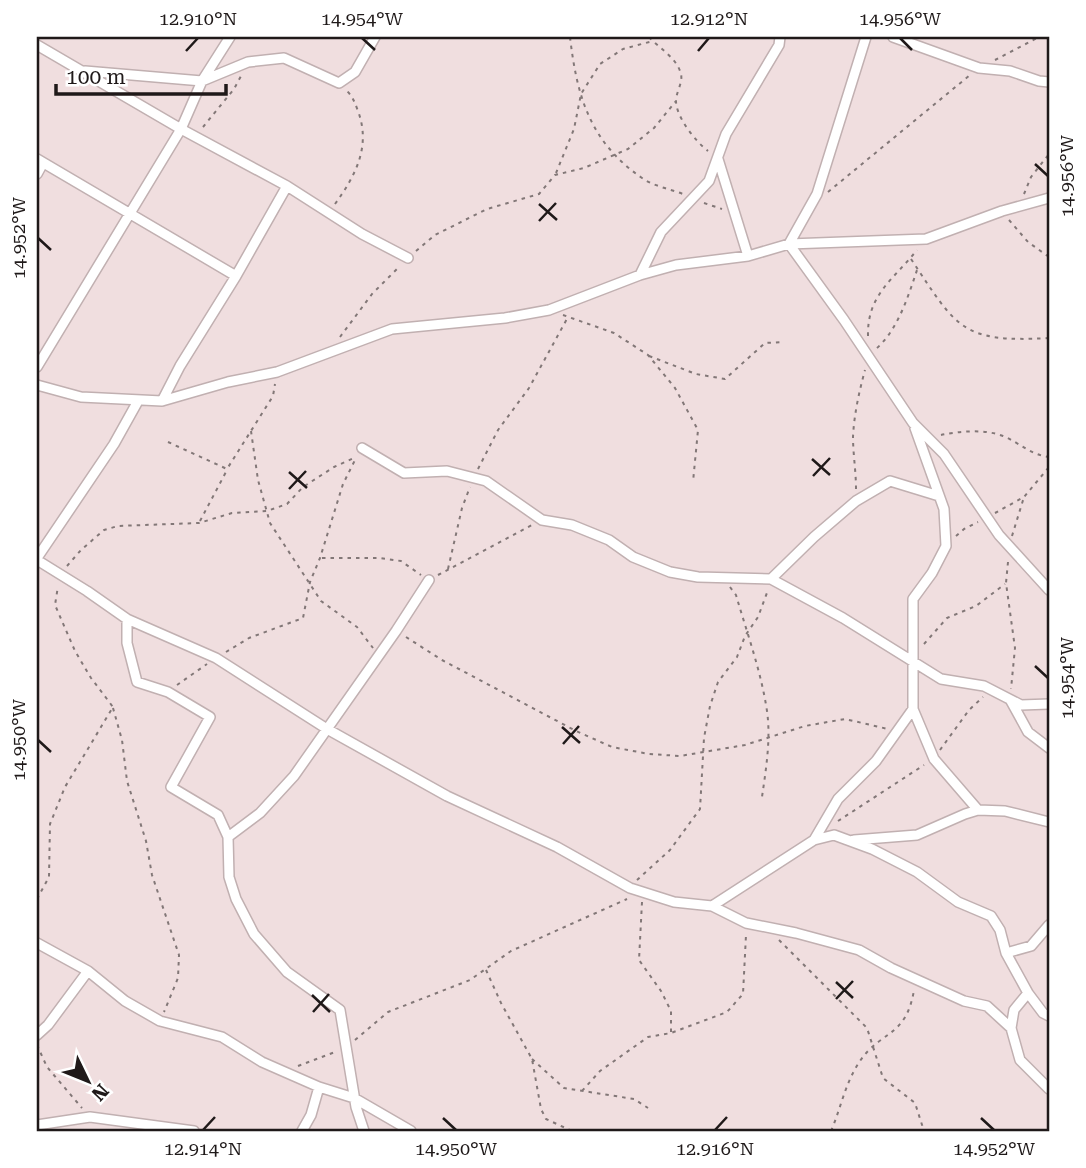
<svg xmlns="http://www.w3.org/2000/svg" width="1086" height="1168" viewBox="0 0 1086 1168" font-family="'Roboto Serif',serif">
<rect width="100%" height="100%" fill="#f0dedf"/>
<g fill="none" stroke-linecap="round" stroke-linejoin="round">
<defs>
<path id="minor" d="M866 37 817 194 789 244 844 320 913 423 944 454 999 535 1049 590
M893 37 979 68 1010 71 1039 81 1049 82
M37 45 181 129 287 186 236 276 180 366 162 401 228 382 277 372 392 329 505 318 549 310 640 275 676 265 748 256 789 244 926 239 1002 211 1049 198
M85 71 202 81 248 62 284 58 339 83 355 72 375 37
M37 159 236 276
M718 159 748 256
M37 174 43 163
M287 186 362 234 408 258
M640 275 661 232 709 181 726 134 779 45 780 37
M37 367 181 129 202 81 230 37
M37 385 81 397 162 401
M362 448 404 473 447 471 486 481 542 520 572 525 609 540 633 557 670 572 698 577 771 579 843 618 941 679 984 686 1021 705 1049 704
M37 558 114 444 138 401
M37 560 87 591 127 619V643L137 682 168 692 210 717 171 787 218 815 228 837 229 877 236 899 254 934 287 972 340 1010 356 1107 364 1131
M771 579 814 537 856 501 890 481 939 496
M127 619 216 658 327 729 447 796 557 847 630 888 674 902 712 906 746 923 796 933 859 950 891 968 964 1001 987 1006 1011 1028
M1011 701 1028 732 1049 748
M913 709 934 759 978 810
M228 837 260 813 294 776 396 631 429 580
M814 840 838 799 876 761 913 709V599L932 573 946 546 944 509 915 428
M854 840 917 835 965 814 978 810 1005 811 1049 822
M712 906 814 840 834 835 872 849 917 872 958 902 991 916 1000 930 1006 953 1028 993 1014 1010 1011 1028 1020 1060 1049 1089
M37 943 88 971 125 1001 160 1021 222 1037 262 1062 319 1087 311 1115 302 1131
M1006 953 1031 946 1049 925
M1028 993 1043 1013 1049 1016
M37 1035 48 1025 88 971
M319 1087 354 1098 411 1131
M37 1125 90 1117 194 1131"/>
</defs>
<use href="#minor" stroke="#c1b0b1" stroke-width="12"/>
<path stroke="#827777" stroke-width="2" stroke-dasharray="3.5 5" stroke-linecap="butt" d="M570 37C577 97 590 142 642 178 653 186 670 189 683 194
M649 37C660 49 677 58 681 74 683 83 676 92 676 101 676 117 696 142 708 151
M995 60 1039 37
M203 127 234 89 241 76
M556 173 574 129 581 94 600 64 623 49 653 41
M828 192 970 75
M1024 194 1031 177 1049 154
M704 203 722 209
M335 204C356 175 371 146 358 111 355 103 353 97 347 91
M1009 220 1028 242 1049 257
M416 251 435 235 487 209 539 194 555 175 584 168 628 149 654 128 676 101
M911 259C957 328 961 343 1049 338
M563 315 614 333 648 355 675 388 698 430 693 482
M868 336C867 295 893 280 917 250
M340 337 372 294 399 267
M877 348C898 329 908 297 917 270
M649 356 696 374 725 379 765 343 783 342
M251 431 258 480 270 523 321 601 357 627 373 648
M941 435C960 431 985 429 1003 436 1020 443 1031 455 1049 457
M168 442 227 469 273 396 275 384
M478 469 498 430 529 388 568 317
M856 489C856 471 853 454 853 437 854 415 859 392 865 370
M995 513 1024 497 1049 467
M200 521 227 470
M956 536 964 529 978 522
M1012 536 1024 497
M322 558H380L401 561 421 575
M1008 562 1006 583 1015 648 1011 689
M67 566 81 550 104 530 118 526 199 523 232 513 267 511 287 504 303 487 334 467 356 457
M448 569 462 508 470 487
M438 575 532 525
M730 587 736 595C747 633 761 671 767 711 771 739 766 769 762 797
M406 637 442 660 576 731 612 747 649 754 680 756 745 745 805 726 845 719 888 729
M924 644 947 618 976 606 1005 584
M226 652 249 638 303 618 310 582 320 558 343 484 356 458
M177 685 207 664
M113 708 122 740 127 781 146 841 152 875 179 955 178 978 164 1012
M940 750 969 710 983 697
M838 821 924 765
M637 880 670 850 700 809 704 738 710 706 718 682 737 657 745 636 758 617 768 590
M37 899 49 877 50 824 65 787 113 707 91 678 75 651 55 605 58 586
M642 902 639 960 661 991 671 1011V1033
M779 940 867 1028 883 1078 915 1103 924 1131
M486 970 501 1003 532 1059 541 1109 546 1119 572 1131
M355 1040 388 1012 470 980 511 951 627 899
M37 1045 47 1067 82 1108
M532 1059 564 1088 634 1099 648 1108
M298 1066 335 1052
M582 1091 600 1071 648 1037 671 1033 727 1012 743 994 746 935
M831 1131C841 1108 845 1083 860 1061 881 1030 906 1038 914 990"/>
<use href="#minor" stroke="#fff" stroke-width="9"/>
</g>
<path fill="none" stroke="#1f1919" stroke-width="2.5" d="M362 38 375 50M900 38 912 50M186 51 198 38M698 51 709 38M1035 164 1048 176M539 204 557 220M539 221 556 203M38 238 51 250M812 459 830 475M289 472 307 488M813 476 830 458M289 489 306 471M1035 666 1048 678M562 727 580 743M38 740 51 752M563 744 579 726M836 982 853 998M312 995 330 1012M836 999 853 981M313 1012 329 994M443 1118 456 1130M981 1118 994 1130M203 1130 215 1117M715 1130 727 1117"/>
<rect width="1086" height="1168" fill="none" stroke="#ffffff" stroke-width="77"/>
<g transform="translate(88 1081) rotate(133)" stroke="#ffffff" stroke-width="5" paint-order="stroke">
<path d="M0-5L12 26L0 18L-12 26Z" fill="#1f1919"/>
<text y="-10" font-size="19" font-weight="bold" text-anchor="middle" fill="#1f1919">N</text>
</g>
<path d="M56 84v10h170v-10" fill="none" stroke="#1f1919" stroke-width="3.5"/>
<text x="66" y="84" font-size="21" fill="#1f1919" stroke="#ffffff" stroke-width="5" paint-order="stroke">100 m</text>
<rect x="38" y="38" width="1010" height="1092" fill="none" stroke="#1f1919" stroke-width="2.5"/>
<g font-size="18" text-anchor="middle" fill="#1f1919">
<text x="198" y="25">12.910°N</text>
<text x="362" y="25">14.954°W</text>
<text x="709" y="25">12.912°N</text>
<text x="900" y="25">14.956°W</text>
<text transform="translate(1067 176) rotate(-90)" y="6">14.956°W</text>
<text transform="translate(19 238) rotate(-90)" y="6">14.952°W</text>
<text transform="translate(1067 678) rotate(-90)" y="6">14.954°W</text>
<text transform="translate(19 740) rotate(-90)" y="6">14.950°W</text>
<text x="203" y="1155">12.914°N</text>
<text x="456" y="1155">14.950°W</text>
<text x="715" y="1155">12.916°N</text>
<text x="994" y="1155">14.952°W</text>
</g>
</svg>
